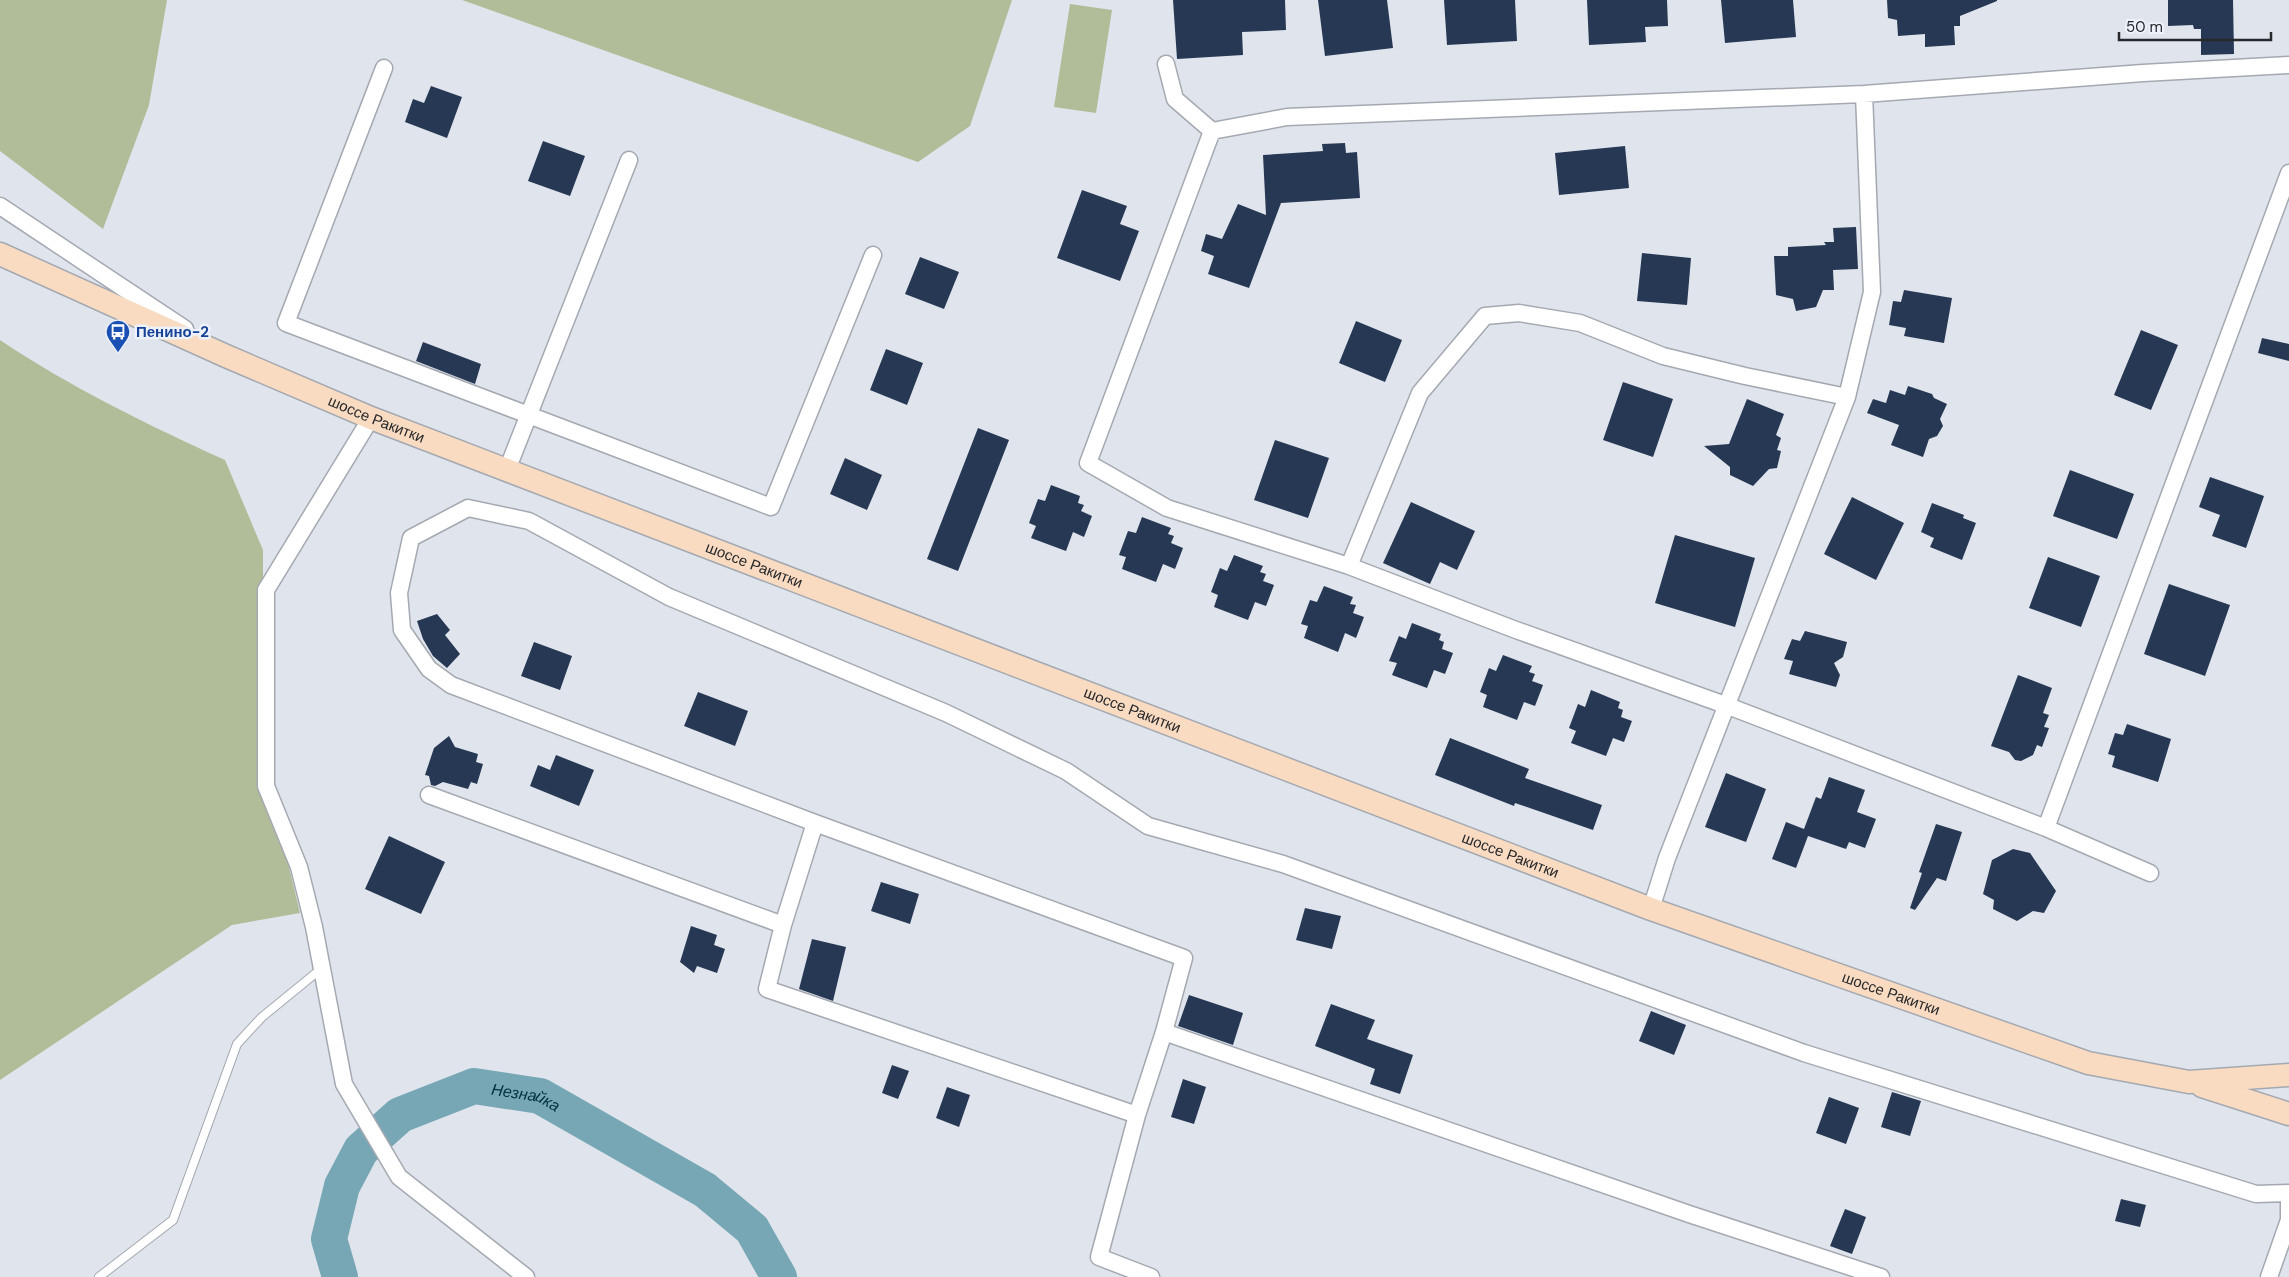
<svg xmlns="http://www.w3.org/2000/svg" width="2289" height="1277" viewBox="0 0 2289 1277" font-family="'DM Sans',sans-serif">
<rect width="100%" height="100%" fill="#e0e5ed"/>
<path fill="#b1bc98" d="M0 0H167L149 105 103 229 0 151Z
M462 0H1012L970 126 918 162Z
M1070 4 1112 10 1096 113 1054 107Z
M0 340C70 387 148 425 225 460L263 550V759L300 913 232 925 0 1080Z"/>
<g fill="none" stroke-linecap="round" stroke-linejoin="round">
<path stroke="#77a7b5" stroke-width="36" id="s1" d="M340 1277 329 1239 342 1186 361 1150 400 1115 474 1086 540 1096 705 1190 752 1229 779 1277"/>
</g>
<path fill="#273854" d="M1173 0H1285L1286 30 1242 32 1243 55 1177 59Z
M1318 0H1387L1393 48 1325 56Z
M1444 0H1515L1517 41 1447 45Z
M1587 0H1667L1668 26 1645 27 1646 42 1589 45Z
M1721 0H1793L1796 37 1725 43Z
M1887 0H1997V1L1960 16V26H1954L1955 45 1925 47V34L1898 36 1897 20 1888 18Z
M2168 0H2233L2234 54 2201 55V29H2194L2193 25 2168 26Z
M431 86 462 97 447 138 405 122 413 99 424 103Z
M543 141 585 156 570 196 528 181Z
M1345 143 1346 153 1357 152 1360 198 1281 203 1249 288 1208 274 1214 256 1201 251 1206 234 1222 239 1238 204 1266 215 1263 155 1323 151 1322 144Z
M1625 146 1629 188 1559 195 1555 153Z
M1082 190 1127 206 1120 224 1139 231 1120 281 1057 258Z
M1856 227 1858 269 1833 270 1834 290H1823L1816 307 1796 311 1793 299 1776 295 1774 256H1788V247L1826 245 1824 242H1834L1833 228Z
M1642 253 1691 258 1687 305 1637 301Z
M920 257 959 272 944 309 905 294Z
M1904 290 1952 298 1944 343 1904 336 1906 328 1889 325 1893 301 1901 302Z
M1356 321 1402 340 1385 382 1339 363Z
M2141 330 2178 345 2151 410 2114 395Z
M2262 338 2289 344V361L2258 353Z
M423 342 481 364 475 384 416 361Z
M886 349 923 363 907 405 870 390Z
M1623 382 1673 399 1653 457 1603 440Z
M1908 386 1932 394 1934 398 1947 404 1940 419 1943 426 1937 436 1929 439 1923 457 1891 445 1899 425 1867 413 1873 399 1886 403 1890 390 1905 395Z
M1747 399 1784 414 1776 435 1781 438 1777 450 1781 451 1777 468 1769 469 1753 486 1730 475V467L1704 446 1729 444Z
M978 428 1009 440 958 571 927 559Z
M1275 440 1329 458 1308 518 1254 500Z
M845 458 882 475 867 510 830 494Z
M2070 470 2134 494 2117 539 2053 516Z
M2210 477 2264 496 2246 548 2212 536 2220 515 2199 507Z
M1051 485 1080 496 1078 503 1084 505 1081 511 1092 516 1084 537 1073 532 1066 551 1031 538 1036 526 1029 523 1038 499 1045 501Z
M1852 497 1904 523 1876 580 1824 554Z
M1411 502 1475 531 1457 570 1440 562 1430 584 1383 563Z
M1932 503 1964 515 1963 518 1976 523 1962 560 1930 547 1934 538 1921 532Z
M1142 517 1171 528 1168 534 1174 536 1171 543 1183 548 1175 569 1163 564 1156 582 1122 569 1126 557 1119 555 1128 531 1136 533Z
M1675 535 1755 558 1735 627 1655 603Z
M1234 555 1263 566 1260 572 1266 574 1263 581 1274 585 1266 606 1255 602 1248 620 1214 607 1218 595 1211 592 1220 568 1227 571Z
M2048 557 2100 576 2081 627 2029 608Z
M2169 584 2230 605 2205 676 2144 654Z
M1324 586 1353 597 1350 604 1356 605 1353 613 1364 617 1356 638 1345 633 1338 652 1304 638 1308 626 1301 624 1310 600 1317 602Z
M437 614 450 630 445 635 460 654 447 668 433 656 423 639 417 621Z
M1412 623 1441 634 1439 640 1444 642 1442 649 1453 653 1445 674 1434 670 1427 688 1392 675 1397 663 1389 661 1399 636 1406 639Z
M1805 631 1847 642 1843 657 1834 663 1840 675 1836 687 1789 674 1793 661 1784 659 1792 639 1800 641Z
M534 642 572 656 560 690 521 676Z
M1503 655 1532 666 1529 672 1535 674 1532 681 1543 685 1535 706 1524 702 1517 720 1483 707 1487 695 1480 692 1489 668 1496 671Z
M2018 675 2052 688 2043 713 2049 715 2044 727 2049 728 2042 747 2037 745 2033 755 2021 761 2015 760 2009 752 1991 746Z
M1591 690 1620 702 1618 708 1623 710 1621 717 1632 721 1624 742 1613 738 1606 756 1571 743 1576 731 1569 728 1578 704 1585 707Z
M698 692 748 711 735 746 684 726Z
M2127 724 2171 739 2158 782 2112 767 2115 756 2108 754 2115 733 2123 735Z
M449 736 455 747 478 754 476 762 483 764 477 784 471 782 468 789 443 782 435 786 431 785 429 776 425 775 434 748Z
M1450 738 1529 769 1525 778 1602 805 1593 830 1515 803 1514 806 1435 775Z
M556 755 594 770 579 806 530 786 538 765 550 770Z
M1726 773 1766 789 1746 842 1705 827Z
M1829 777 1865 790 1857 812 1876 819 1865 848 1849 842 1846 849 1808 836 1796 868 1772 859 1786 822 1804 829 1816 797 1821 799Z
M1936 824 1962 832 1946 881 1937 878 1915 910 1910 908 1922 873 1919 872Z
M389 836 445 862 421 914 365 889Z
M2013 849 2030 853 2056 891 2044 913 2033 911 2017 921 1993 909 1994 900 1983 894 1992 860Z
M881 882 919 894 910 924 871 911Z
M1305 908 1341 916 1332 949 1296 940Z
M691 926 717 935 714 945 725 949 717 973 697 966 694 973 680 962Z
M812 939 846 947 833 1001 799 989Z
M1189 995 1243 1013 1233 1045 1178 1026Z
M1331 1004 1375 1020 1367 1039 1413 1055 1400 1094 1370 1084 1375 1069 1315 1046Z
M1651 1011 1686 1025 1674 1055 1639 1041Z
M892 1065 909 1071 898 1099 882 1093Z
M1183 1079 1206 1087 1194 1124 1171 1117Z
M947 1087 970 1095 959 1127 936 1118Z
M1892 1092 1921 1101 1910 1136 1881 1127Z
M1829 1097 1859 1108 1846 1144 1816 1133Z
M2121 1199 2146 1205 2140 1227 2115 1221Z
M1845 1209 1866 1217 1852 1254 1830 1246Z"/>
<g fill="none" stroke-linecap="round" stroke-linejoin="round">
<defs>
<path id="lane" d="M99 1277 173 1220 237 1044 262 1017 322 968"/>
<path id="street" d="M1166 64 1175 99 1212 131 1088 463 1167 508 1349 566 1516 630 1728 706 2046 828 2150 873
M384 68 286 323 771 507 873 255
M1212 131 1287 117 1864 94 2143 73 2289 65
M0 206 185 329
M371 418 266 590V786L299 867 314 927 344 1084 399 1177 526 1277
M507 470 629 160
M1349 566 1420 393 1485 316 1519 313 1580 323 1663 356 1745 376 1847 397
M429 795 783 925
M815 823 783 925 767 989 1137 1115
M2046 828 2289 173
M1651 909 1667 858 1847 397 1872 292 1864 94
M1164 1032 1689 1214 1881 1277
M1151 1277 1099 1257 1137 1115 1164 1032 1184 958 815 823 451 685 429 669 402 630 399 593 411 538 468 508 529 521 669 597 946 713 1066 771 1148 826 1283 864 1804 1053 2256 1194 2289 1193
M2269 1277 2289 1220V1194"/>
<g id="secondary">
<path id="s2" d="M0 254 226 356 371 418 1651 909 2088 1063 2189 1082 2289 1075"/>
<path d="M2202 1086 2289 1114"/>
</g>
</defs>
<use href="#lane" stroke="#a4a9b1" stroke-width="10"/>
<use href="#street" stroke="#a4a9b1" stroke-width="19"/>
<use href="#secondary" stroke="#a4a9b1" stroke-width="25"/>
<use href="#lane" stroke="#fff" stroke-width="8"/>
<use href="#street" stroke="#fff" stroke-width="16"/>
<use href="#secondary" stroke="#f9dbc2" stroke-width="22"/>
</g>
<defs>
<symbol id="bus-pin" viewBox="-11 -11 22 30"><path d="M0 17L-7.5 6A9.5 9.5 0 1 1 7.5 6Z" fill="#1a4fb4" stroke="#edf2fa"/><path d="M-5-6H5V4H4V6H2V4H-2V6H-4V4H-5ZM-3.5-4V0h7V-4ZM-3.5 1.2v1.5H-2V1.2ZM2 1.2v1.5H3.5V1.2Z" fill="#fff"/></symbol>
</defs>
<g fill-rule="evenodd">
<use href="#bus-pin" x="104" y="318" width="28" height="38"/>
</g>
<g text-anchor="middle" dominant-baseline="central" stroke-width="5" stroke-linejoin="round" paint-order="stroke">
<g font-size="15" font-weight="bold" fill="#164399" stroke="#edf2fa" text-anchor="start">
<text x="136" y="332">Пенино-2</text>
</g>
<g font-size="15" fill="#26282b" stroke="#edf2fa">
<text stroke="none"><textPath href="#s2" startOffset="411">шоссе Ракитки</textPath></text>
<text stroke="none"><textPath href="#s2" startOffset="816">шоссе Ракитки</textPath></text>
<text stroke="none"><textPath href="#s2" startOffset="1221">шоссе Ракитки</textPath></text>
<text stroke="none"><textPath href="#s2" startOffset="1626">шоссе Ракитки</textPath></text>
<text stroke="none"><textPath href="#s2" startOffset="2031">шоссе Ракитки</textPath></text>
</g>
<g font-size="16" font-style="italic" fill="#02313c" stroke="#edf2fa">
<text stroke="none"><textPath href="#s1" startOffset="320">Незнайка</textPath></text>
</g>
</g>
<path d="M2119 32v8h152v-8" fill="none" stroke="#26282b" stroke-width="2.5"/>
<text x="2126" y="32" font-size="15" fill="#26282b" stroke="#edf2fa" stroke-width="4" paint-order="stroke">50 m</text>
</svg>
